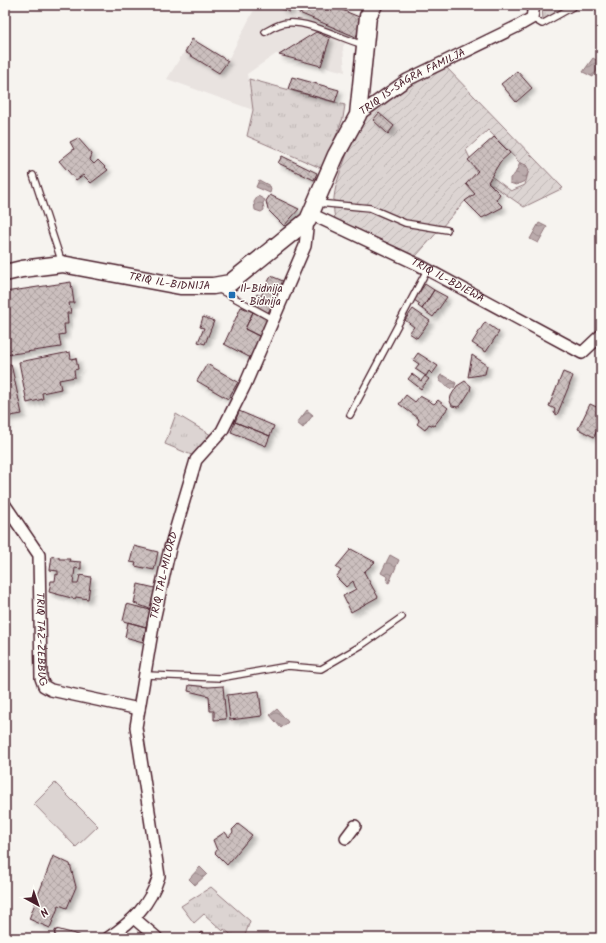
<svg xmlns="http://www.w3.org/2000/svg" width="606" height="943" viewBox="0 0 606 943" font-family="Kalam,sans-serif">
<defs>
<pattern id="grass-tufts" width="24" height="20" patternUnits="userSpaceOnUse"><rect width="24" height="20" fill="#dcd4d2"/><path d="M3 7l-1-3M5 7V3M7 7l1-3M15 17l-1-3M17 17v-4M19 17l1-3" fill="none" stroke="#beb6b4"/></pattern>
<pattern id="garden-furrows" width="10" height="10" patternUnits="userSpaceOnUse"><rect width="10" height="10" fill="#dcd4d2"/><path d="M-1 1l2-2M0 10L10 0M9 11l2-2" fill="none" stroke="#beb6b4"/></pattern>
<pattern id="water-waves" width="16" height="10" patternUnits="userSpaceOnUse"><rect width="16" height="10" fill="#bbabac"/><path d="M0 5q4-4 8 0t8 0" fill="none" stroke="#9a8b8c"/></pattern>
<pattern id="building-cross-hatch" width="8" height="8" patternUnits="userSpaceOnUse"><rect width="8" height="8" fill="#cbbfbe"/><path d="M0 0l8 8M0 8l8-8" fill="none" stroke="#b0a4a3"/></pattern>
<filter id="shadow"><feDropShadow dx="3.5" dy="3.5" stdDeviation="2" flood-color="#0004"/></filter>
</defs>
<rect width="100%" height="100%" fill="#f6f3ef"/>
<filter id="ink" filterUnits="userSpaceOnUse"><feTurbulence type="fractalNoise" baseFrequency=".025" numOctaves="2"/><feDisplacementMap in="SourceGraphic" scale="8" xChannelSelector="R" yChannelSelector="G"/><feConvolveMatrix kernelMatrix="1 2 1 2 8 2 1 2 1" color-interpolation-filters="sRGB"/></filter>
<g filter="url(#ink)">
<path fill="#e9e3e0" d="M255 5H330L364 19 356 37 347 40 343 47 345 72 276 54 247 74 253 110 167 79 192 39 228 60 256 6Z"/>
<path fill="url(#grass-tufts)" stroke="#937a7e" d="M542 5H575L543 20Z
M249 79 345 105 343 118 323 169 247 136 253 110Z
M176 414 211 435 194 456 165 444Z
M211 887 250 921 244 938H235L224 929 223 931 204 914 194 923 181 906Z"/>
<path fill="url(#garden-furrows)" stroke="#937a7e" d="M445 66 563 188 524 207 488 182 491 176 511 191 525 185 528 173 526 165 520 163 488 130 466 150 477 173 475 194 465 201 416 256 335 219C331 201 336 182 343 165 348 152 351 135 359 123 369 106 426 76 445 66Z"/>
<path fill="#dcd4d2" stroke="#937a7e" d="M55 783 98 826 76 847 34 804Z"/>
<path fill="url(#water-waves)" stroke="#8e7378" d="M593 58 601 63 593 77 583 72Z
M520 163 526 165 529 170 525 181 516 185 510 183V178L515 174Z
M259 180 270 186 271 189 270 193 256 187Z
M258 196 265 200 263 203 264 210 261 212 255 210 254 202Z
M539 223 547 227 538 243 530 239Z
M441 375 445 376 456 383 454 388 451 389 440 381 439 378Z
M307 410 313 415 303 428 297 423Z
M390 555 399 560 389 583 387 582 388 577 381 573Z
M277 709 288 722 281 728 270 715Z
M200 867 207 874 195 885 189 879Z"/>
<path fill="url(#building-cross-hatch)" stroke="#4a1f2b" filter="url(#shadow)" d="M279 5H292L290 12 282 9 283 7Z
M300 5H330L364 19 356 37 297 12Z
M316 32 330 38 321 66 279 55Z
M192 39 228 61 219 73 185 52Z
M517 71 532 88 516 102 501 84Z
M292 77 339 90 335 102 288 89Z
M379 113 394 126 388 134 373 120Z
M494 137 510 153 500 162 488 182 500 194 496 200 503 207 482 218 465 201 475 194 466 184 478 171 468 160Z
M78 138 92 154 90 160 94 164 98 160 108 170 91 183 83 175 76 180 59 161 74 149 70 142Z
M282 156 317 173 314 180 278 163Z
M270 195 299 209 284 226 268 210 266 201Z
M271 276 283 281 268 313 251 305 257 294 261 296Z
M71 282 74 303H69L71 313H67L68 324H64L65 334 59 335 61 347 5 355V292Z
M425 284 434 290 422 309 418 306 420 304 414 300Z
M434 290 447 297 433 317 422 309Z
M241 307 253 312 245 329 261 337 251 358 224 344Z
M413 309 430 321 417 338 409 333 414 327 405 320Z
M253 312 269 320 261 337 245 329Z
M203 317 214 321 205 344 198 342 204 328 200 327Z
M485 322 499 332 486 352 472 343Z
M70 352 71 359 76 358 78 369 74 370 75 377 59 380 61 389 42 393 43 399 27 403 19 362Z
M418 353 438 366 432 374 429 371 426 376 415 369 419 364 413 360Z
M472 355 487 365 485 374 468 377Z
M11 364 22 414 5 417 7 424H5V365Z
M207 364 238 382 228 399 197 381Z
M563 372 573 376 557 415 554 413 555 409 549 406Z
M412 374 421 381 425 376 429 379 421 389 408 379Z
M465 381 471 386 470 391 461 405 458 407 452 406 450 401 451 396 457 386Z
M406 395 415 402 420 396 434 404 438 400 448 408 434 426 429 424 425 430 417 424 419 421 418 418 399 404Z
M590 404 601 409V421L594 437 578 429Z
M239 411 274 426 270 436 235 422Z
M235 422 270 436 266 446 231 432Z
M134 546 158 552 154 570 135 566 136 563 130 562Z
M351 549 375 562 364 572 378 597 351 612 343 596 356 589 353 581 346 587 336 577 341 571 336 567Z
M52 556 59 557V559H70L69 561 81 562V569L75 568 73 584H78L80 575 91 577 88 599 76 597 75 599 49 592 51 581H55L56 574 58 575V571L50 570Z
M138 584 155 588 150 609 134 603Z
M127 604 150 610 146 627 123 621Z
M128 622 146 627 143 642 125 637Z
M189 685 209 687 223 686 226 719 214 720V711H210L209 696 188 691Z
M259 691 262 716 230 720 227 695Z
M238 824 252 835 227 865 215 853 217 850 213 840 225 832 229 837 233 832 232 830Z
M53 856 70 864 76 887 67 908 59 905 50 928 29 919Z
M201 932 208 938H196Z"/>
<g fill="none" stroke-linecap="round" stroke-linejoin="round">
<defs>
<path id="lane" d="M532 18 542 24 576 5
M265 32C272 28 279 23 287 23 311 21 341 39 364 45
M33 175 62 263
M318 203 370 208 405 223 447 230
M218 289 273 319
M350 415 427 270
M146 675 220 678 288 666 321 669 362 645 402 617
M58 933 77 938"/>
<g id="street">
<path id="s1" d="M358 115 407 80 518 26 532 18 534 5"/>
<path id="s2" d="M311 214 417 264 582 353 601 335"/>
<path id="s3" d="M5 505 39 555 41 678 44 686 51 690 139 709"/>
<path d="M346 838 355 826"/>
<path d="M135 919 157 938"/>
<path id="s4" d="M108 938C133 921 150 905 159 876L136 727 154 620 170 548 196 460 222 431 245 385 305 246 308 220"/>
</g>
<g id="secondary">
<path id="s5" d="M5 273 22 269 62 264 180 286H213L230 283 308 220 336 155 358 115 368 16 374 5"/>
</g>
</defs>
<use href="#lane" stroke="#4a1f2b" stroke-width="8"/>
<use href="#street" stroke="#4a1f2b" stroke-width="14"/>
<use href="#secondary" stroke="#4a1f2b" stroke-width="19"/>
<use href="#lane" stroke="#fdfcf7" stroke-width="5.5"/>
<use href="#street" stroke="#fdfcf7" stroke-width="11"/>
<use href="#secondary" stroke="#fdfcf7" stroke-width="16"/>
</g>
</g>
<rect fill="#1f6fb2" stroke="#fdfcf7" stroke-width="1.5" x="228" y="291" width="8" height="8" rx="2"/>
<g text-anchor="middle" dominant-baseline="central" stroke-width="3" stroke-linejoin="round" paint-order="stroke">
<g font-size="11" fill="#4a1f2b" stroke="#fdfcf7">
<text stroke="none"><textPath href="#s1" startOffset="64">TRIQ IS-SAGRA FAMILJA</textPath></text>
<text stroke="none"><textPath href="#s5" startOffset="167">TRIQ IL-BIDNIJA</textPath></text>
<text stroke="none"><textPath href="#s2" startOffset="152">TRIQ IL-BDIEWA</textPath></text>
<text stroke="none"><textPath href="#s4" startOffset="387">TRIQ TAL-MILORD</textPath></text>
<text stroke="none"><textPath href="#s3" startOffset="145">TRIQ TAŻ-ŻEBBUĠ</textPath></text>
</g>
<g font-size="11" fill="#4a1f2b" stroke="#fdfcf7" text-anchor="start">
<text x="240" y="289">Il-Bidnija<tspan x="240" dy="13">- Bidnija</tspan></text>
</g>
</g>
<rect width="606" height="943" fill="none" stroke="#fdfcf7" stroke-width="20"/>
<rect x="10" y="10" width="586" height="923" fill="none" stroke="#4a1f2b" stroke-width="1.5" filter="url(#ink)"/>
<g transform="translate(38 905) rotate(140)" stroke="#fdfcf7" stroke-width="3" paint-order="stroke">
<path d="M0-3L7 15L0 10L-7 15Z" fill="#4a1f2b"/>
<text y="-6" font-size="11" font-weight="bold" text-anchor="middle" fill="#4a1f2b">N</text>
</g>
</svg>
